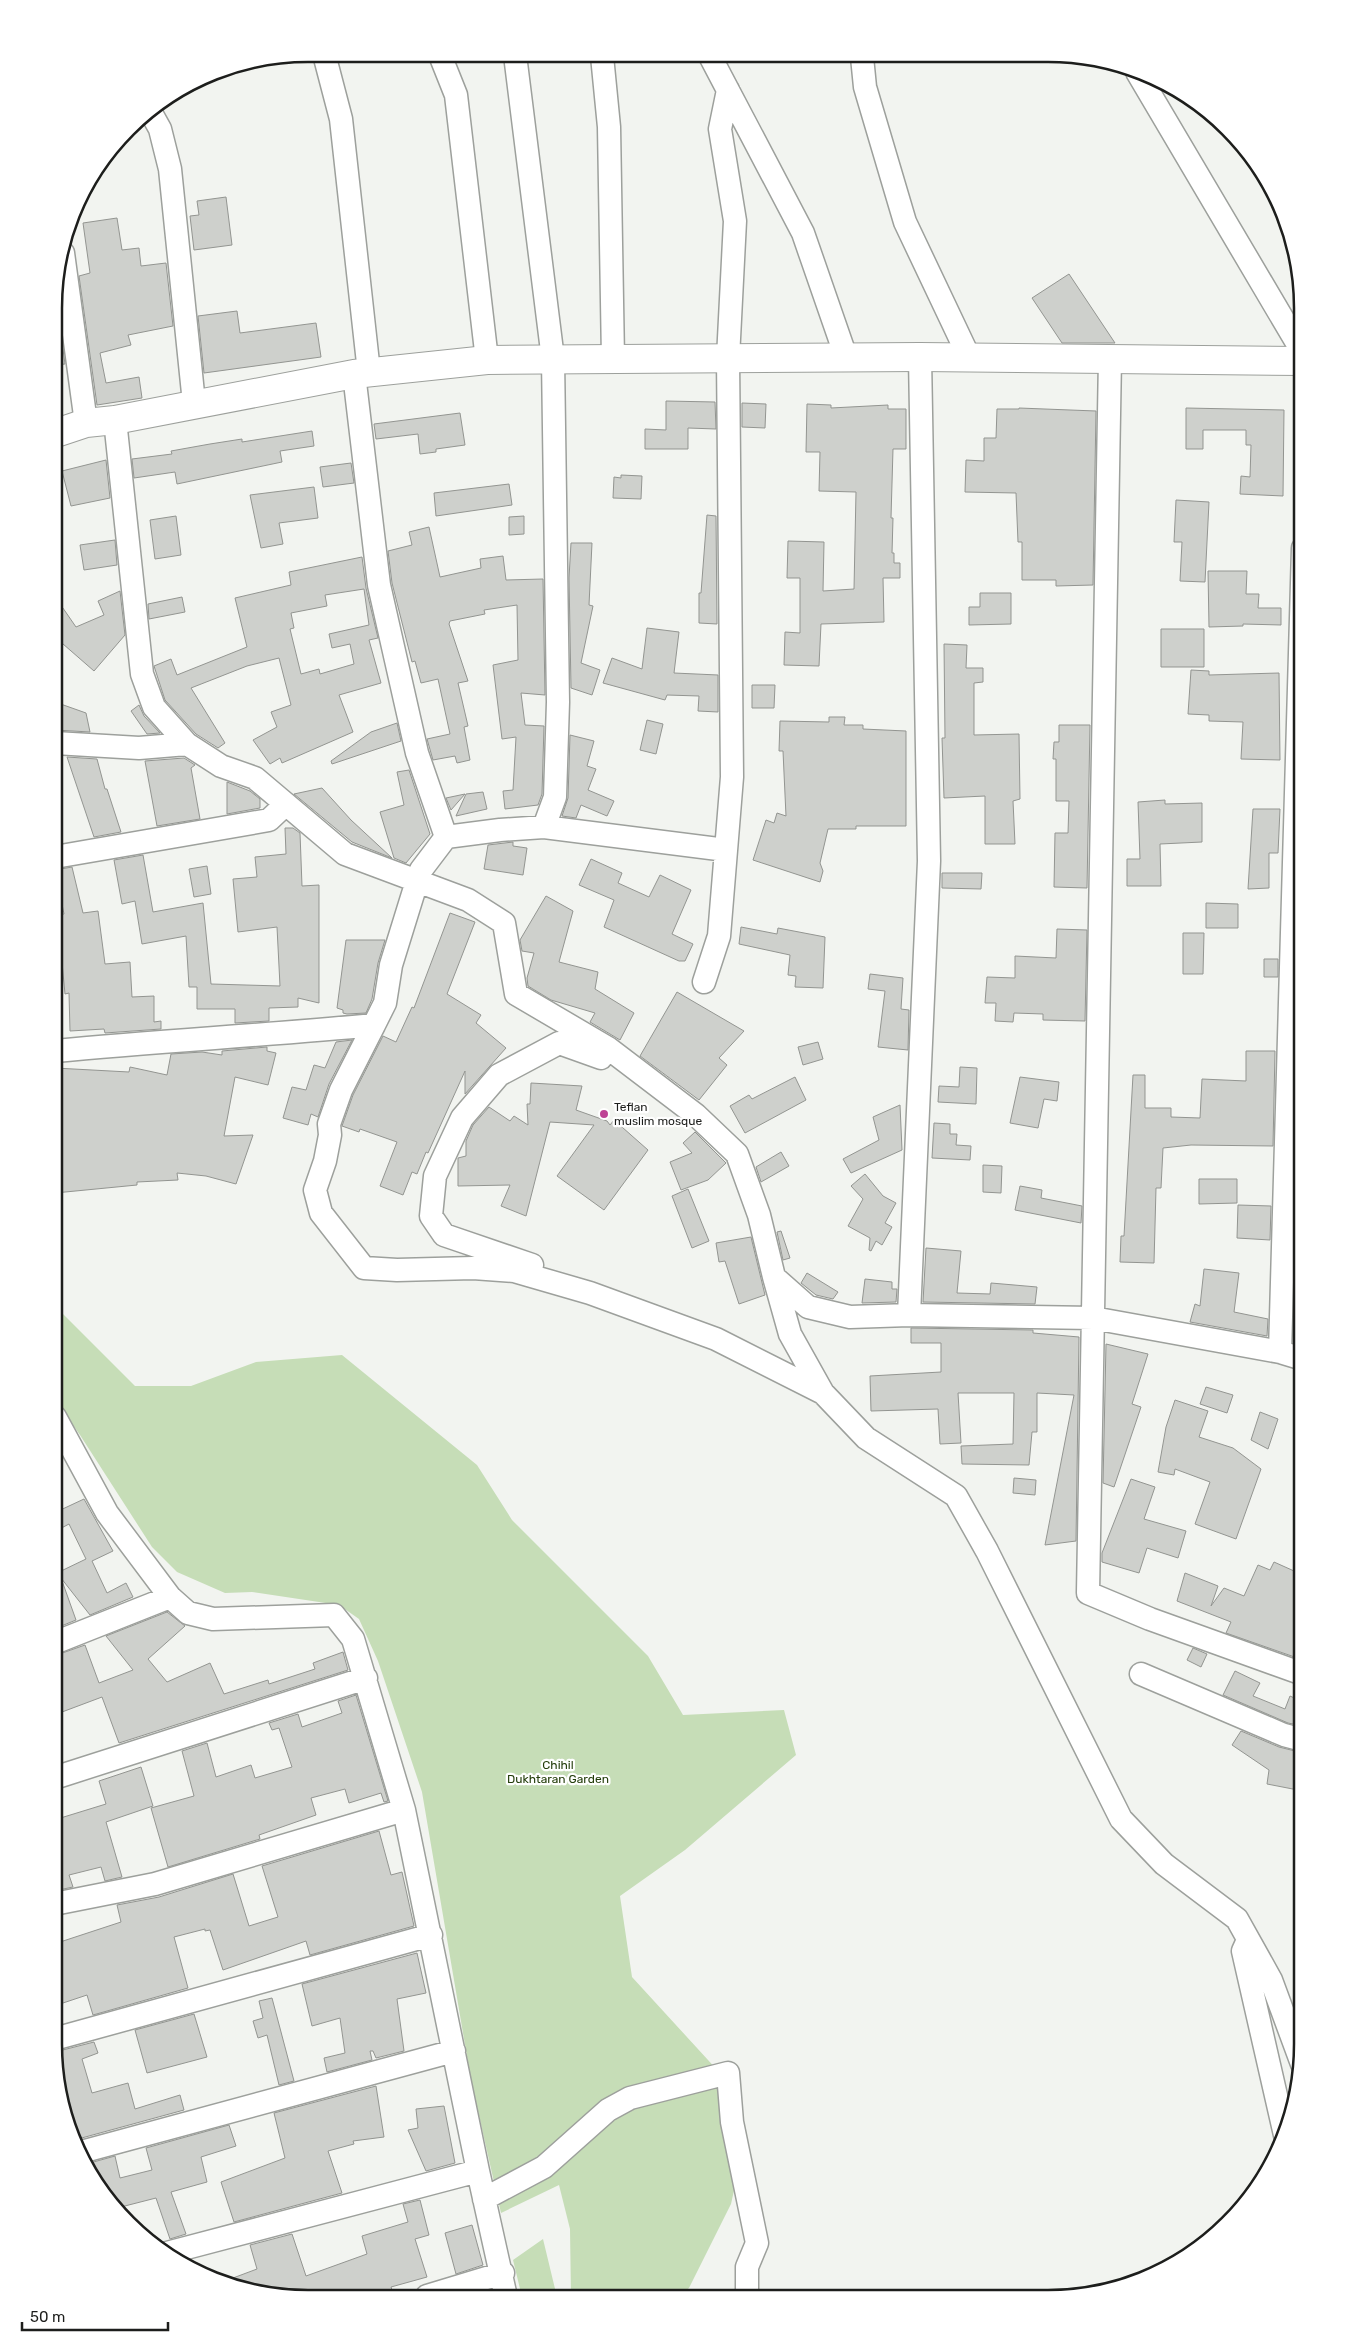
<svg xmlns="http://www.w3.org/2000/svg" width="1357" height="2352" viewBox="0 0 1357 2352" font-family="Rubik,sans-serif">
<rect width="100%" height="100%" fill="#f2f4f0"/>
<path fill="#c6ddb7" d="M55 1306 135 1386H191L256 1362 342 1355 477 1465 512 1520 648 1656 683 1715 784 1710 796 1755 685 1850 620 1896 632 1977 719 2072 739 2168 731 2204 689 2288 682 2294 667 2297H571L570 2229 559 2185 501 2213 471 2080 422 1792 378 1661 359 1619 339 1605 252 1592 225 1593 177 1572 152 1547 80 1435 56 1401Z
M543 2239 557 2297H522L513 2260Z"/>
<path fill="#ced0cc" stroke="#939591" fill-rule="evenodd" d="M226 197 232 245 194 250 190 216 199 215 197 201Z
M117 218 122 250 139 248 141 266 166 263 173 326 128 335 131 345 100 353 106 383 139 377 142 398 97 405 79 276 90 273 83 223Z
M1069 274 1115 343H1062L1032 298Z
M56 298 65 364 56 365Z
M237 311 240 333 316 323 321 357 204 373 198 316Z
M666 401 715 402 716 429 688 428V449H645V429L666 430Z
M742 403 766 404 765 428 742 427Z
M807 404 831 405V408L888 405V409H906V449H893L891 518H893L892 553H894V563H900V578H883L884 622 821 624 819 666 784 665 785 632 800 633V578H787L788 541 824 542 823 591 854 589 856 492 819 491 820 452H806Z
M1019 408 1096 411 1093 585 1056 586V580H1022V542H1018L1016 493 965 492 966 460 984 461V438H996L997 409H1019Z
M1186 408 1284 410 1283 496 1240 494 1241 476 1250 477 1251 445H1246V430H1203V449H1186Z
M460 413 465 445 436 449V452L420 454 418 434 376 439 374 424Z
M312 431 314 446 280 451 282 462 177 484 175 472 134 478 132 459 172 454 171 451 210 444 242 439V442Z
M106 460 110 498 71 506 62 471Z
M351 463 354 483 323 487 320 467Z
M621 475 642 476 641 499 613 498 614 477 621 478Z
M509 484 512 505 436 516 434 493Z
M314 487 318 518 279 523 283 544 261 548 250 495Z
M1176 500 1209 502 1205 582 1180 581 1182 542H1174Z
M707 515 716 516 717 624 699 623V593H701Z
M176 516 181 555 155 559 150 520Z
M524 516V534L509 535V517Z
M429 527 440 577 481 568 480 559 503 556 506 580 543 579 545 695 521 693 525 725 544 726 542 794 538 805 505 809 503 791 513 790 516 737 502 739 493 665 518 660 517 605 484 610 485 614 450 621 449 624 468 681 458 683 468 726 464 727 470 760 457 763 455 756 433 760 427 739 450 734 438 679 421 683 415 661 412 662 392 583 388 551 412 545 409 532Z
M115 540 117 565 84 570 80 545Z
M571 543H592L589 605 593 606 581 663 600 670 592 695 571 688 569 578Z
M362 557 366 588 378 638 369 640 381 683 339 695 353 732 282 763 280 758 270 764 253 740 277 727 271 712 291 705 279 658 247 666 191 688 225 743 218 748 196 734 165 700 154 666 171 659 177 675 247 647 235 598 291 585 289 572ZM364 589 369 625 329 634 332 648 350 644 354 664 320 674 319 669 301 674 290 629 294 628 291 613 327 606 325 595Z
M1208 571H1247L1246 594H1259L1258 608H1281V625L1243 624V626L1209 627Z
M120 591 125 635 94 671 55 637 56 598 76 627 104 615 98 601Z
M980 593H1011V624L969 625V607H980Z
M182 597 185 612 149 619 148 604Z
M647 628 679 632 674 673 718 675V712L698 711 699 696 667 695 665 700 603 683 612 658 642 669Z
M1161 629H1204V667H1161Z
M944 644 967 645 966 668H983V682L974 683V735L1019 734 1020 799 1013 801 1015 844H985V796L944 798 942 738H945Z
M1191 670 1209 671V675L1279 673 1280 760 1241 759 1243 722 1209 721V715L1188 714Z
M752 685H775L774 708H752Z
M55 702 86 713 90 732 55 730Z
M139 705 144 716 160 733 147 734 131 711Z
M829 717H845L844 725H863V729L906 731V826H856V829H828L820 863 823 871 820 882 753 860 766 820 774 823 777 813 786 816 783 751H779L780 721 829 722Z
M647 720 663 724 656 754 640 750Z
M397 723 401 741 332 764 331 761 371 732Z
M1059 725H1090L1087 888 1054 887 1055 833H1068L1069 801H1056V759H1053L1054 742H1059Z
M570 735 594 741 587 766 596 769 588 790 614 801 607 816 581 805 576 818 562 816 568 798Z
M67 757 97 759 105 789H107L121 832 94 837Z
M184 758 195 765 191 768 200 819 157 826 145 761Z
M409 770 430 834 406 863 394 858 380 812 404 805 397 772Z
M227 782 250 791 260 799V808L227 814Z
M322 788 351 820 392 858 352 842 294 794Z
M483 792 487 809 456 816 466 794Z
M465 794 451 810 446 798Z
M1165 800V804L1202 803V842L1160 844 1161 886H1127V859H1140L1138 802Z
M1253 809H1280L1278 853H1269V888L1248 889Z
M285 828H293L300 833 302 886 319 885V1003L298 998V1007L269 1008V1021L235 1023V1009H197V987H189L186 936 142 944 135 901 122 904 114 860 143 855 153 912 203 903 211 984 280 986 277 927 238 932 233 879 257 877 255 857 286 854Z
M513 842V846L527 848 523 875 484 869 488 845Z
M591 859 622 873 618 883 649 897 660 875 691 890 672 934 693 944 685 961H679L604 927 614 900 579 885Z
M207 866 211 894 194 897 189 869Z
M72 867 83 913 98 911 105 964 130 962 132 997 154 996V1022L161 1021V1029L105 1033 104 1029 70 1031 69 993 65 994 61 952 55 953V916L64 914 55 870Z
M942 873H982L981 889 942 888Z
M546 896 573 911 559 962 598 972 595 989 634 1013 620 1040 590 1022 595 1013 551 1000 528 986 527 978 534 953 522 951 520 940Z
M1206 903 1238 904V928H1206Z
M450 913 475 922 447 994 481 1015 476 1023 506 1048 465 1094V1071L428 1153 426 1152 417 1174 412 1172 403 1195 380 1186 397 1142 360 1129 359 1132 342 1126 353 1095 383 1036 396 1042 412 1007 414 1008Z
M741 927 777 934 778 928 825 937 823 988 795 987 796 976 788 975 790 955 739 944Z
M1057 929 1087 930 1085 1021 1043 1020V1014L1014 1013 1013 1022 995 1021 996 1003H985L987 977 1015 978V956L1056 958Z
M1183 933H1204L1203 974H1183Z
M346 940H385L378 963 372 999 366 1013 347 1014 343 1013V1010L337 1008Z
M1264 959H1278V977H1264Z
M870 974 903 978 901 1009 909 1010 908 1050 878 1047 885 991 868 989Z
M677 992 744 1031 719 1058 727 1065 699 1100 640 1056Z
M352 1040 329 1084 318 1117 311 1114 308 1125 283 1118 292 1087 306 1090 314 1065 325 1068 336 1042Z
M818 1042 823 1059 803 1065 798 1047Z
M267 1047V1051L276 1053 268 1085 235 1077 224 1136 253 1135 236 1184 206 1176 177 1173 178 1180 137 1182V1185L55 1193 57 1095H55V1068L129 1072 130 1067 167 1075 171 1054 202 1052 222 1055V1051Z
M1246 1051H1275L1273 1146 1191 1145 1163 1148 1161 1188H1156L1154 1263 1120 1262 1121 1236H1124L1133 1075H1145V1108H1171V1117L1200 1118 1202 1079 1246 1081Z
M960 1067 977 1068 976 1104 938 1102 939 1086 959 1087Z
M795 1077 806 1100 745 1133 730 1106 749 1095 752 1099Z
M1020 1077 1059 1082 1057 1101 1044 1099 1038 1128 1010 1123Z
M531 1083 582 1086 576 1110 607 1121 610 1125 614 1120 648 1150 604 1210 557 1176 594 1125 550 1122 526 1216 501 1206 510 1185 458 1186V1158L466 1156V1141L473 1125 489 1107 510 1121 514 1116 528 1125 527 1104H530Z
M900 1105 902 1150 851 1173 843 1159 879 1140 873 1117Z
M934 1123 950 1124V1134H957L956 1145 971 1146 970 1160 932 1158Z
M695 1132 726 1163 708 1180 681 1190 670 1162 692 1153 683 1143Z
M781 1152 789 1166 761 1182 756 1167Z
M983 1165 1002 1166 1001 1193 983 1192Z
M865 1174 883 1196 896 1203 885 1223 892 1227 882 1245 876 1241 871 1251 869 1250 870 1238 848 1226 863 1199 851 1186Z
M1199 1179H1237V1203L1199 1204Z
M1020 1186 1042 1190 1041 1198 1082 1206 1081 1223 1015 1210Z
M688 1189 709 1241 692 1248 672 1196Z
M1238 1205 1271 1206 1270 1240 1237 1238Z
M781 1231 790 1258 783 1260 777 1232Z
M751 1237 765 1295 739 1304 725 1261 719 1262 716 1243Z
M926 1248 961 1251 957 1293 990 1294 991 1283 1037 1287 1035 1304 923 1302Z
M1204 1269 1239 1273 1234 1312 1268 1319 1267 1336 1190 1322 1195 1304 1200 1306Z
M807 1273 838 1292 833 1299 816 1295 801 1283Z
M865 1279 892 1282V1289H897L896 1302 862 1303Z
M911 1328 1033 1330V1333L1079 1337 1076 1541 1045 1545 1074 1395 1037 1393V1432H1032L1029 1465 962 1464 961 1446 1013 1444 1014 1393H958L961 1443 940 1444 938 1409 871 1411 870 1376 941 1372V1343H911Z
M1106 1344 1148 1354 1132 1404 1141 1407 1114 1487 1103 1483Z
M1206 1387 1233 1395 1227 1413 1200 1404Z
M1175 1400 1208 1411 1199 1437 1233 1448 1261 1469 1236 1539 1195 1524 1210 1482 1175 1469 1174 1475 1158 1472 1166 1427Z
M1260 1412 1278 1419 1268 1449 1251 1440Z
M1014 1478 1036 1480 1035 1495 1013 1493Z
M1131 1479 1155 1487 1144 1519 1186 1531 1178 1558 1147 1548 1139 1573 1102 1562V1553Z
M84 1499 113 1551 92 1561 107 1593 126 1583 133 1597 90 1615 61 1578 76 1620 54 1629V1566H56L59 1572 86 1559 69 1524 54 1532V1513Z
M1274 1562 1303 1575 1295 1589 1303 1594V1660L1226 1633 1231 1622 1177 1601 1185 1573 1218 1586 1211 1606 1224 1588 1244 1596 1258 1565 1270 1570Z
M167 1612 185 1626 148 1659 167 1682 210 1663 224 1694 268 1680 269 1684 315 1669 313 1663 343 1652 348 1670 119 1743 102 1697 54 1715V1656L85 1645 99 1683 133 1670 106 1636Z
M1193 1648 1207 1654 1201 1667 1187 1660Z
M1235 1671 1260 1683 1253 1696 1285 1709 1290 1696 1303 1702V1726L1288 1723 1223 1695Z
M356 1695 388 1801 384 1802 381 1793 349 1803 345 1789 311 1798 316 1815 259 1835 260 1839 168 1867 151 1808 194 1796 182 1751 207 1743 216 1777 251 1765 255 1778 292 1767 279 1728 272 1730 269 1723 298 1714 302 1727 342 1713 338 1701Z
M1241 1731 1279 1747 1303 1753V1791L1267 1784 1269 1770 1232 1745Z
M141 1767 153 1806 106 1822 122 1877 105 1881 101 1867 69 1875 73 1887 54 1891V1820L106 1804 99 1781Z
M379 1831 391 1875 402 1872 414 1926 310 1955 306 1941 223 1970 210 1930 205 1931V1929L174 1937 188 1988 93 2015 87 1995 54 2006V1944L121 1922 117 1905 159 1897 233 1874 249 1926 278 1917 262 1866Z
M417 1953 426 1993 397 1999 404 2051 376 2058 373 2051H370L372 2060 327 2072 324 2058 345 2053 340 2018 312 2026 302 1984Z
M272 1998 294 2081 279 2085 267 2035 258 2038 253 2021 263 2018 259 2001Z
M194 2014 207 2057 147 2073 135 2030Z
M94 2042 98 2053 82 2059 92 2093 128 2083 135 2109 180 2095 184 2110 78 2139 65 2095 62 2096 55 2052Z
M376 2086 384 2137 353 2141 354 2144 328 2151 342 2193 234 2222 221 2182 285 2158 274 2113Z
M444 2106 455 2163 426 2171 408 2130 418 2128 416 2109Z
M229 2125 236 2146 201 2157 207 2182 171 2192 186 2234 170 2239 156 2198 117 2208 97 2185 92 2175 90 2163 115 2156 120 2178 152 2170 146 2148Z
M420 2200 429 2235 415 2239 427 2277 391 2287 394 2296H275L225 2281 257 2269 250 2245 292 2234 306 2276 367 2254 362 2236 408 2222 403 2204Z
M472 2225 483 2265 456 2274 445 2233Z"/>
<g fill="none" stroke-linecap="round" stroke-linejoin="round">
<defs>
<path id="street" d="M324 54 341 119 369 372
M440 55 456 95 487 360
M515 55 553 359 558 702 555 797 544 827
M602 56 609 127 613 359
M710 56 803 233 846 357
M862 57 865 87 905 222 969 357
M1137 72 1303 353
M150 111 160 129 170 169 194 403
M63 253 86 423
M1110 358 1088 1593 1150 1619 1303 1674
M354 374 379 585 417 753 446 837
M115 420 142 674 154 707 187 744 221 766 255 778 345 854 468 900 504 923 516 994 608 1048 696 1115 737 1154 759 1215 774 1277 808 1307 850 1317 909 1315 1093 1318 1280 1352 1303 1359
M55 743 139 748 187 744
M55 857 269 820 286 804
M704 982 719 936 732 777 728 358 735 221 720 129 728 90
M374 1025 341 1090 329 1124 330 1135 325 1161 315 1190 321 1213 364 1268 397 1270 473 1268 514 1271 590 1293 716 1339 823 1393
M55 1051C161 1041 268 1035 374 1025L385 1003 391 965 417 881 421 870 446 837 500 830 544 827 726 850
M532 1265 444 1235 431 1216 435 1176 462 1118 499 1075 559 1043 601 1058 607 1049
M774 1277 790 1334 823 1393 866 1438 956 1496 987 1551 1121 1819 1164 1864 1237 1919 1271 1980 1302 2064
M909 1315 929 861 920 357
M1280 1352 1303 548
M55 1417 107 1513 170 1597 188 1613 213 1619 334 1615 353 1639 404 1810 478 2171 506 2297
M54 1643 170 1597
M1141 1674 1284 1735 1303 1740
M54 1778 366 1678
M54 1904 155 1884 404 1810
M1248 1940 1243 1951 1285 2135
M54 2039 431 1935
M81 2152 454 2051
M484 2199 544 2167 608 2110 630 2098 728 2073 732 2122 757 2243 747 2267V2297
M167 2253 478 2171
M427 2296 503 2273"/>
<path id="secondary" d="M56 433 86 423 115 420 354 374 487 360 920 357 1303 361"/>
</defs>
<use href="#street" stroke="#9da09c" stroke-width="25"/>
<use href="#secondary" stroke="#9da09c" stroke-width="30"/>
<use href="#street" stroke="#fff" stroke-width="22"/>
<use href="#secondary" stroke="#fff" stroke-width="28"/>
</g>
<circle fill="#be4395" stroke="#fff" stroke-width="2" cx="604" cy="1114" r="5"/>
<g text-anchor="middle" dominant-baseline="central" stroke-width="4.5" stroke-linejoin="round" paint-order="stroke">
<g font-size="12" fill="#1d1e1c" stroke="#fff" text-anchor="start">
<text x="614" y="1107">Teflan<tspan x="614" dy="14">muslim mosque</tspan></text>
</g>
<g font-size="12" fill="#233d0a" stroke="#fff">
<text x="558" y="1765">Chihil<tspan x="558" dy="14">Dukhtaran Garden</tspan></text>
</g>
</g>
<path d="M0 0H1357V2352H0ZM308 62H1048A246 246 0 0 1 1294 308V2044A246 246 0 0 1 1048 2290H308A246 246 0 0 1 62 2044V308A246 246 0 0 1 308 62Z" fill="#fff" fill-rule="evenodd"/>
<path fill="none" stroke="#1d1e1c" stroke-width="2.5" d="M308 62H1048A246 246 0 0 1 1294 308V2044A246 246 0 0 1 1048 2290H308A246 246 0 0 1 62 2044V308A246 246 0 0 1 308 62Z"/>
<path d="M22 2322v8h146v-8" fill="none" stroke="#1d1e1c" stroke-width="2.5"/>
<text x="30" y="2322" font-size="15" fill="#1d1e1c" stroke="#ffffff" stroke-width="4" paint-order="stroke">50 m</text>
</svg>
